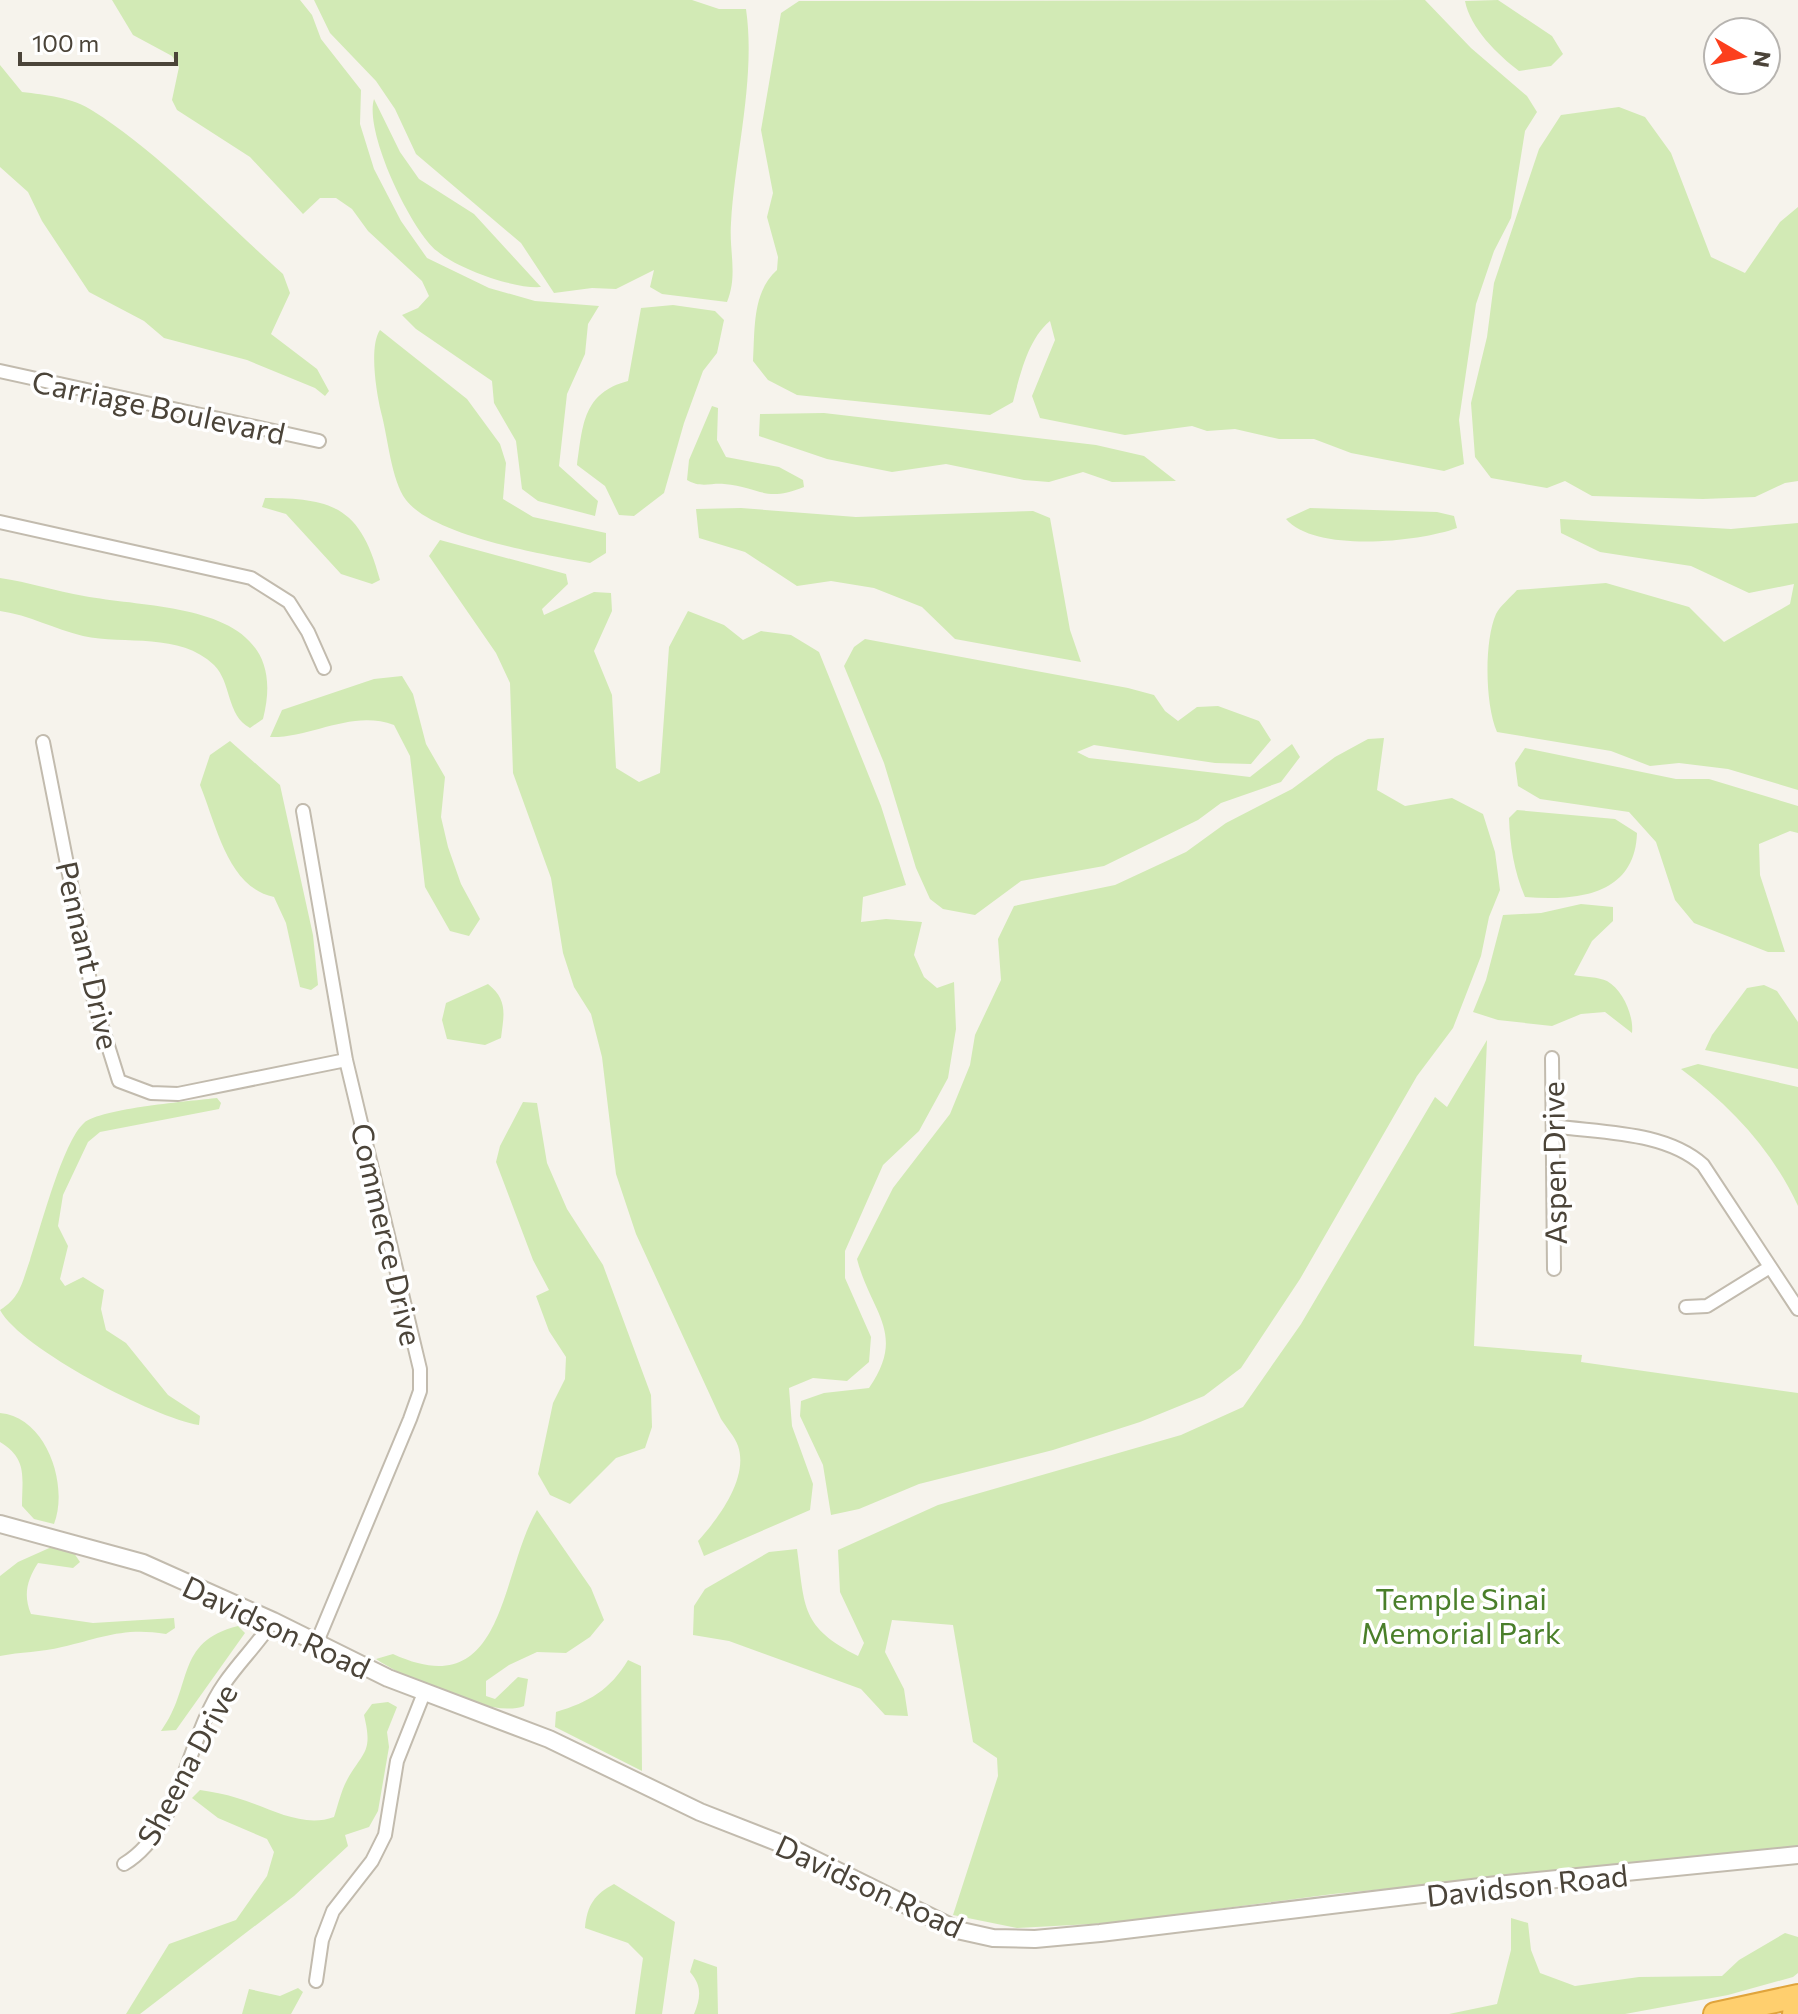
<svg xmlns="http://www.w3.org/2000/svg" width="1798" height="2014" viewBox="0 0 1798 2014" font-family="Commissioner,sans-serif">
<rect width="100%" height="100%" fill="#f6f3ec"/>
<path fill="#d2eab5" d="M112 0H300L312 15 321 39 361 90 360 124 374 169 401 221 427 258 489 288 535 301 599 306 588 324 585 354 567 394 559 466 598 501 595 516 538 501 522 489 516 441 494 403 492 381 416 329 402 315 418 308 429 296 422 281 368 231 352 209 336 198H320L303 214 250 157 177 110 172 100 179 67 172 56 133 35Z
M314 0H692L719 9H746C756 78 735 154 731 223 729 252 738 275 727 302L662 294 650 287 654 270 616 289 592 288 554 293 521 243 416 154 395 109 376 81 330 33Z
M1425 0 1471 48 1527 96 1537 112 1525 131 1511 218 1494 251 1476 304 1459 420 1464 464 1444 471 1351 453 1314 439H1279L1235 429 1207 431 1192 426 1125 435 1040 418 1032 396 1055 340 1050 321C1028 339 1020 375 1013 402L990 415 797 395 768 380 753 361C755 330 752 292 777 270L778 257 767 217 773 193 761 130 781 13 799 1Z
M1498 0 1552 36 1563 54 1551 66 1519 71C1498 55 1470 28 1465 1Z
M0 65 22 92C46 95 72 97 93 111 157 151 226 223 283 274L290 293 271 334 317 369 329 391 325 396 315 388 247 360 164 338 144 321 89 292 42 221 28 192 0 167Z
M374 99 400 152 419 179 474 214 541 287C514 289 458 269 437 251 411 230 364 132 374 99Z
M1619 107 1645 117 1671 153 1711 257 1745 273 1780 222 1798 207V481L1785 483 1755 497 1703 499 1592 496 1565 481 1547 488 1491 478 1475 457 1471 403 1487 337 1494 283 1539 149 1561 115Z
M673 305 715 311 724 320 717 353 703 371 684 423 664 493 634 516 619 515 605 486 577 465C583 424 583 393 628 381L641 308Z
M380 330 467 399 500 444 506 463 503 499 533 517 606 533V553L590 563C546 555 433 536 406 500 391 480 388 437 381 412 376 391 369 346 380 330Z
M712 406 718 408 717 440 726 457 779 467 803 480 804 487C764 503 761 487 724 484 710 483 700 488 687 480L689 460Z
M824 413 1096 445 1144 456 1176 481 1112 482 1083 472 1049 482 1024 480 946 464 892 472 827 459 759 436 760 414Z
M265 498C337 498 361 510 380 580L372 584 341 574 286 514 262 507Z
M741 508 856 517 1033 511 1050 518 1070 630 1081 662 955 639 922 607 874 588 831 581 797 586 745 552 699 538 696 509Z
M1310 508 1437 512 1454 516 1457 528C1419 542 1315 553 1286 519Z
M1560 519 1731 529 1798 523V790L1728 769 1679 763 1650 766 1611 751 1497 732C1485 705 1484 641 1496 614 1500 606 1511 597 1517 590L1606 583 1689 607 1724 642 1790 604 1794 584 1749 593 1691 566 1600 552 1561 533Z
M440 540 566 574 568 584 542 609 544 615 594 592 611 593 612 611 594 651 612 695 616 768 639 782 660 773 669 647 688 611 724 625 743 640 761 631 791 635 819 652 881 806 906 885 863 897 861 922 886 919 922 922 914 955 924 977 937 988 954 982 956 1029 948 1078 919 1131 883 1165 845 1251V1278L871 1337 869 1362 847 1381 813 1378 789 1388 792 1426 813 1484 810 1510 704 1556 698 1541C718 1519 749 1478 738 1446 735 1437 726 1427 721 1419L636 1234 616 1174 602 1057 591 1014 574 987 563 953 551 878 513 773 510 683 496 653 429 556Z
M0 578C28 582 56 591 84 596 159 610 293 602 263 719L250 728C226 715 232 683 214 665 180 632 125 645 83 636 54 629 29 615 0 611Z
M865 639 1128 688 1154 695 1165 711 1178 721 1197 707 1218 706 1259 721 1271 740 1251 764 1215 763 1094 745 1077 752 1089 758 1250 777 1292 744 1300 757 1281 782 1221 803 1198 820 1104 866 1021 881 975 915 943 909 930 899 916 868 884 763 844 666 854 647Z
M402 676 413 694 426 744 445 777 441 817 448 847 461 884 480 919 469 936 450 931 425 887 410 756 394 725C352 709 312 738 270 737L282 710 374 679Z
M1384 738 1377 790 1405 806 1452 798 1483 814 1495 852 1500 890 1489 917 1481 956 1453 1028 1417 1076 1300 1279 1241 1368 1204 1396 1140 1422 1053 1450 919 1484 859 1509 831 1515 823 1465 800 1416 801 1401 824 1393 869 1388C907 1333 871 1313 857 1259L893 1188 950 1114 970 1065 975 1035 1001 980 998 939 1014 906 1115 885 1186 852 1226 823 1292 789 1335 757 1368 739Z
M230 741 280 785 313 935 318 985 311 990 300 987 286 923 274 897C228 888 216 824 200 785L210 755Z
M1525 748 1676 779H1709L1798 806V833L1790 831 1759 844 1760 875 1785 952H1768L1694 923 1675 900 1656 842 1629 812 1540 799 1518 786 1515 763Z
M1517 810 1615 819 1637 833C1635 896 1576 901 1525 897 1514 871 1510 846 1509 818Z
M1581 904 1613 907V921L1592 941 1574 975C1584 977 1599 977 1607 981 1623 990 1634 1016 1632 1033L1605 1012 1581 1014 1552 1026 1498 1020 1473 1012 1486 980 1503 915 1541 913Z
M488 984C508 1000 504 1014 501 1038L485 1045 447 1039 442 1020 446 1003Z
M1764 985 1777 991 1798 1022V1069L1705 1050 1712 1035 1747 988Z
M1487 1040 1474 1346 1582 1355 1581 1362 1798 1393V1849L1333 1894 1110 1923 1017 1928 953 1915 998 1776 997 1758 973 1742 953 1625 892 1620 885 1652 904 1689 908 1716 885 1715 861 1689 729 1641 693 1635 694 1606 705 1589 769 1552 797 1549C805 1608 801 1627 858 1656L864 1643 840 1592 838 1550 938 1505 1181 1435 1243 1407 1301 1324 1435 1097 1447 1107Z
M1698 1064 1798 1087V1206C1772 1150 1731 1106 1681 1069Z
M217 1098 221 1103 219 1109 100 1132 88 1142 63 1195 58 1226 68 1246 60 1279 65 1286 83 1277 104 1290 101 1309 106 1330 126 1343 168 1395 200 1416 199 1425C155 1418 21 1349 0 1310 21 1297 22 1282 30 1260 40 1230 63 1141 84 1123 101 1108 192 1101 217 1098Z
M523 1102 537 1103 547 1163 567 1209 603 1265 651 1395 652 1427 645 1448 616 1458 570 1504 550 1495 538 1474 553 1403 565 1379 566 1357 549 1331 536 1296 549 1290 533 1260 496 1162 500 1146Z
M0 1413C47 1417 69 1486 54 1524L34 1519 22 1506C22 1477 28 1459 0 1442Z
M537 1510 591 1588 604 1620 590 1637 566 1653 537 1652 509 1665 486 1681V1696L495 1699 518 1677 528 1679 524 1706C491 1719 406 1679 376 1659L393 1654C506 1706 499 1575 537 1510Z
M56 1545 74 1553 80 1562 73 1568 38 1563C27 1580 23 1595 31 1614L93 1623 174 1618 175 1628 166 1634C123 1627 102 1638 62 1647 42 1652 20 1652 0 1656V1576L18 1562Z
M238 1626 245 1633 176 1730 161 1731C194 1686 174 1642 238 1626Z
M628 1660 641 1666 642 1771 555 1727 556 1712C589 1702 610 1690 628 1660Z
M388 1702 397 1707 387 1732 389 1747 378 1811 369 1827 345 1835 348 1846 294 1896 140 2014H126L169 1944 236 1920 267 1876 274 1852 267 1839 218 1818 192 1798 200 1790C212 1792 225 1794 237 1798 268 1807 302 1829 334 1817 338 1805 341 1791 347 1780 364 1750 373 1753 364 1715L372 1704Z
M614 1884 675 1922 662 2014H635L643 1958 628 1943 585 1928C587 1905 595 1894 614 1884Z
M1511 1918 1528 1923 1531 1950 1540 1973 1575 1986 1639 1977 1722 1976 1739 1960 1785 1933 1798 1937V1973L1793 1977 1728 1995 1625 2014H1449L1497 2004 1511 1950Z
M694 1959 717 1967 718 2014H694C701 1997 702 1986 690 1972Z
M298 1988 303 1992 291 2014H242L249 1989 280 1996Z"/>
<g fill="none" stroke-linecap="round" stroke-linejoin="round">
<defs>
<path id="minor" d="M0 371 319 441
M0 522 251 578 289 602 308 632 324 668
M43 742 94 1001 119 1081 151 1093 178 1094 346 1060
M303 811 346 1060 420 1369V1391L410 1419 317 1642
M1552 1058 1554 1269
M1553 1126C1601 1133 1665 1131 1703 1165L1798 1309
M1686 1307 1707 1306 1770 1267
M124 1864C181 1830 187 1737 224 1684 239 1662 258 1644 273 1621
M316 1981 322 1940 333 1911 372 1861 385 1835 397 1761 424 1693"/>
<path id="tertiary" d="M0 1524 143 1563 273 1621 388 1678 549 1739 700 1812 787 1846 957 1930 993 1938 1035 1939 1100 1933 1497 1885 1798 1855"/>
<path id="motorway" d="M1715 2014 1798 1996
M1794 2014 1798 2013"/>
</defs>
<use href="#minor" stroke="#c2bbae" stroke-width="16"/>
<use href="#tertiary" stroke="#c2bbae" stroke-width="20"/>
<use href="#motorway" stroke="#e0a43c" stroke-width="26"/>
<use href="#minor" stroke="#fff" stroke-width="12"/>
<use href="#tertiary" stroke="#fff" stroke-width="16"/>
<use href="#motorway" stroke="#ffcf6e" stroke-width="22"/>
</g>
<g text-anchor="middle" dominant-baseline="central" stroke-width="7" stroke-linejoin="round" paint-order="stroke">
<g font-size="30" fill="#4b4439" stroke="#fff">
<text transform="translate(159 406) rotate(12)">Carriage Boulevard</text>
<text transform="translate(89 955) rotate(77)">Pennant Drive</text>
<text transform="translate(1553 1163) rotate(-91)">Aspen Drive</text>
<text transform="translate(388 1234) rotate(77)">Commerce Drive</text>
<text transform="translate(277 1626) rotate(25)">Davidson Road</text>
<text transform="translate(186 1764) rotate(-62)">Sheena Drive</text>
<text transform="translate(1527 1884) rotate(-6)">Davidson Road</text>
<text transform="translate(870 1885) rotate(25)">Davidson Road</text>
</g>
<g font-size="30" fill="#4a7f2a" stroke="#fff">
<text x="1461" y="1597">Temple Sinai<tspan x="1461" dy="34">Memorial Park</tspan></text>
</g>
</g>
<g transform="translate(1742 56) rotate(99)"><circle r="38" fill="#ffffff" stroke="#b7b4b0" stroke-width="2"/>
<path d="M0-6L14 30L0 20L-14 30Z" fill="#fc3f1d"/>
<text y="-12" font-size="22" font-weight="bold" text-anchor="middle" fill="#4b4439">N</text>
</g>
<path d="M20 52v12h156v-12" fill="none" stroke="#4b4439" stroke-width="4"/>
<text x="32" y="52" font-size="24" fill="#4b4439" stroke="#ffffff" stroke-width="6" paint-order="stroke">100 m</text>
</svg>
